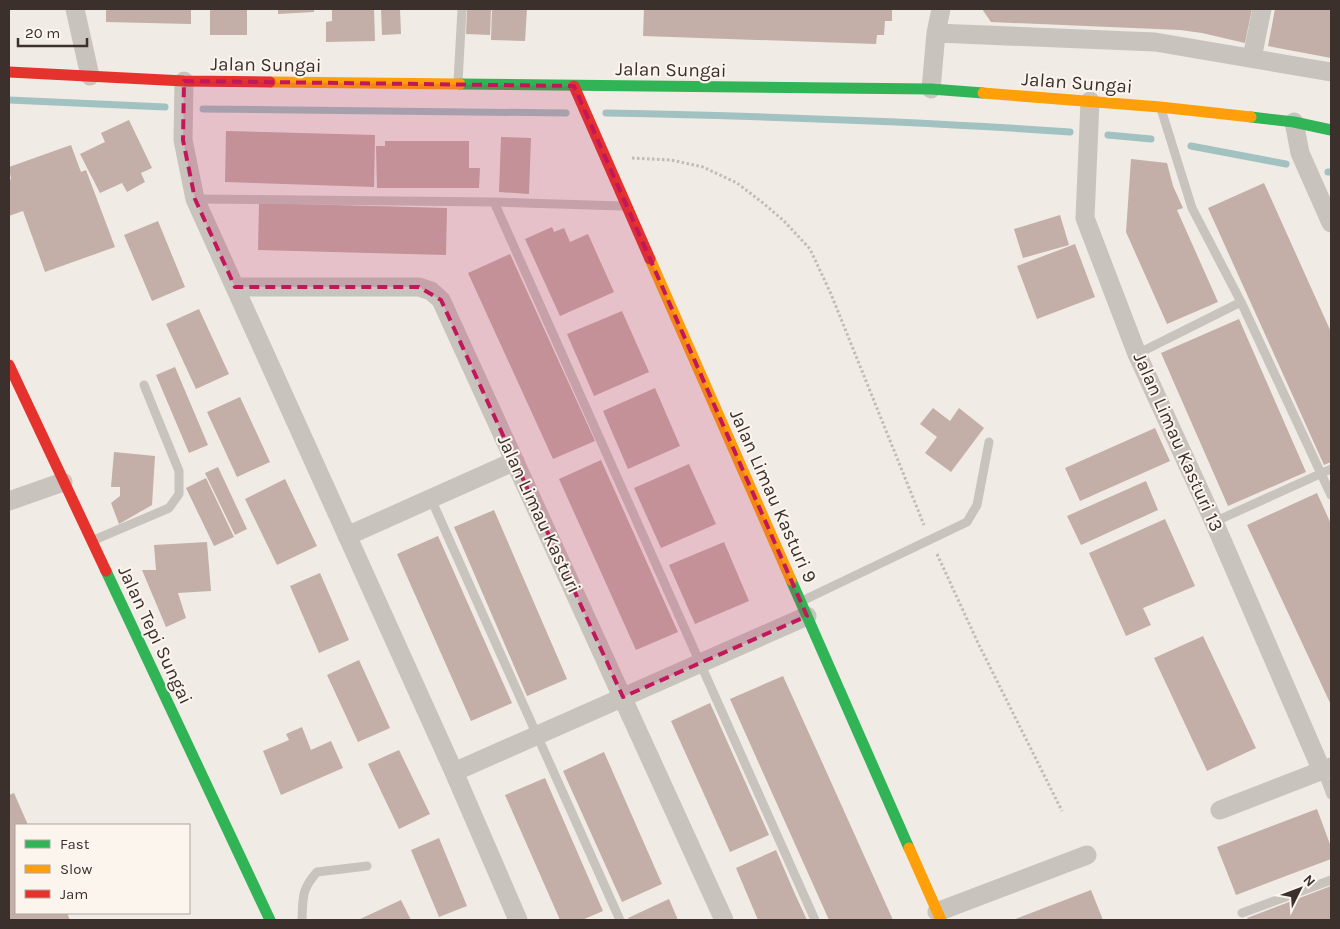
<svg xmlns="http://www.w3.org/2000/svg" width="1340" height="929" viewBox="0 0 1340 929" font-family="Karla,sans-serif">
<rect width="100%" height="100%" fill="#f0ebe5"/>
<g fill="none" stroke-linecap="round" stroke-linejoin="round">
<path stroke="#a1c2c1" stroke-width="7" d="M9 100 165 107
M203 109 566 113
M606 113C761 116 915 121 1070 132
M1108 135 1151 139
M1191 146 1286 164
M1328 172H1331"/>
</g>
<path fill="#c3afa7" d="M106 9H191V24L106 22Z
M210 9H247V35H210Z
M278 9H314V12L278 14Z
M332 9H374L375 41 326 42V22L332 21Z
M381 9H400L401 34 382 35Z
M467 9H491L490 35 466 34Z
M492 9H527L525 41 491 40Z
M644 9H892V21H885L884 35H877L876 44 643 36Z
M982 9H1252L1245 43 1202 33 1180 30 991 22Z
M1275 9H1331V58L1268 46Z
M129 120 152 168 141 173 145 182 127 192 122 183 100 193 80 154 105 142 101 133Z
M226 131 375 135 374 187 225 182Z
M501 137 531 138 529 194 499 192Z
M385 141H469V168H480L479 188H377L376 146H385Z
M71 145 81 172 86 170 115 247 45 272 23 211 9 216V180L11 179 9 167Z
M1131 159 1167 163 1173 186 1183 208 1177 210 1218 302 1167 324 1126 232Z
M1264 183 1331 332V462L1324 465 1208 208Z
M259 203 447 208 446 255 258 250Z
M1060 215 1069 245 1023 258 1014 229Z
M158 221 185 287 152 301 124 235Z
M552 227 554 232 564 228 570 242 588 234 614 292 560 316 525 239Z
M1075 244 1095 297 1037 319 1017 266Z
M510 254 595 441 553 459 468 273Z
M199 309 229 374 196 389 166 324Z
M622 311 649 372 594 396 567 334Z
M1239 319 1306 472 1228 506 1161 353Z
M175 367 208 445 189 453 156 375Z
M655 388 680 446 628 469 603 411Z
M240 397 270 462 237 477 207 412Z
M933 408 950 421 959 408 984 428 951 472 925 453 937 437 920 424Z
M1155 428 1170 461 1080 501 1065 468Z
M114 452 155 456 152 505 119 524 111 503 120 496V487H111Z
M601 460 678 632 636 650 559 479Z
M689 464 716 524 661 548 634 488Z
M218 467 247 529 235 535 205 473Z
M206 478 234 537 214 546 186 488Z
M285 479 317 546 277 565 245 499Z
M1146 481 1158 510 1081 545 1067 516Z
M1317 493 1331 524V705L1247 525Z
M494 510 567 679 527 696 454 527Z
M1165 519 1195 586 1143 608 1151 625 1126 636 1089 553Z
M438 536 512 703 471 721 397 554Z
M207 542 211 591 178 593 186 618 166 627 142 570H156L154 545Z
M724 542 749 601 695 624 669 565Z
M320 573 349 640 319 653 290 586Z
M1203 636 1256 748 1207 771 1154 658Z
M359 660 390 728 358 742 327 675Z
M783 676 822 762 893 920H829L730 699Z
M710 703 769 835 730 852 671 721Z
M302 727 311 750 331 741 343 768 281 795 263 751 289 740 286 734Z
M399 750 430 814 399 829 368 764Z
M604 752 662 884 622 902 563 771Z
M545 778 603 911 582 920H560L505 795Z
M14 793 28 825H16V913H67L70 920H9V795Z
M1317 809 1331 847V859L1236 895 1217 847Z
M439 838 467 906 439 917 411 850Z
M776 850 795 894 807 920H758L736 868Z
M1331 886V920H1248L1247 918Z
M1091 890 1103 920H1013Z
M669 899 678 920H629L628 918Z
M401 900 411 920H358Z"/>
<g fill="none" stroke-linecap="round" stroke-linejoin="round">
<path stroke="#c2bbb6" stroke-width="3" stroke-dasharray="2.5 2.5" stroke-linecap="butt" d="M632 158 671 160 703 167 737 183 763 203 784 221 810 249 831 294 924 525
M937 554 978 643 1062 811"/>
<path stroke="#c9c3be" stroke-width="9" d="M458 82 462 9
M1161 109 1192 208 1241 302 1331 495
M195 199 494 202 622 206
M494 202 815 920
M1137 354 1241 302
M431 499 620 920
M1214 522 1331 469
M94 540 169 508 179 494V471L144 385
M804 600 967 522 977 505 989 442
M1322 771 1331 795
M1242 913 1331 880
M302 920C303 898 301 890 317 872L367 866"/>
<path stroke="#c9c3be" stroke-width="19" d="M75 9 90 76
M936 33 1155 42 1331 72
M1252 58 1262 9
M184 81 183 140 195 199 454 772 518 920
M931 89 936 33 941 9
M1090 101 1085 218 1137 354 1214 522 1322 771
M1294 122 1300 153 1331 223
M235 287H419L431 291 441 300 724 920
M9 501 63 482
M347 536 515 461
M454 772 807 616
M1220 810 1331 767
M937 912 1087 855"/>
<path stroke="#30b455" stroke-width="11" d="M460 84 931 89 983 93
M1251 117 1294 122 1331 130
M106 571 270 920
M791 580 909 848"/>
<path stroke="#ff9f0a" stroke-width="11" d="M270 82 460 84
M983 93 1160 107 1251 117
M650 259 791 580
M909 848 941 920"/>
<path stroke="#e5322d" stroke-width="11" d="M9 72 184 81 270 82
M574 86 650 259
M9 365 106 571"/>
</g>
<path fill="#c2185b" fill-opacity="0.2" stroke="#c2185b" stroke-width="4" stroke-dasharray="10 6" stroke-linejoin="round" d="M184 81 574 86 807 616 623 697 441 300 419 287H235L195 199 183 140Z"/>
<g text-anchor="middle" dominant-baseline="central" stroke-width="4" stroke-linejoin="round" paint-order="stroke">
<g font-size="19" fill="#3b302b" stroke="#fbf5ee">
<text transform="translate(266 65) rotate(1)">Jalan Sungai</text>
<text transform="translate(671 70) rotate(1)">Jalan Sungai</text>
<text transform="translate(1077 83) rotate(4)">Jalan Sungai</text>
<text transform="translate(1178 442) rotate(66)">Jalan Limau Kasturi 13</text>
<text transform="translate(773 496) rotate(66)">Jalan Limau Kasturi 9</text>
<text transform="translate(539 514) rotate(65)">Jalan Limau Kasturi</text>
<text transform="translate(155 635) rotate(65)">Jalan Tepi Sungai</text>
</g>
</g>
<rect width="1340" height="929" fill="none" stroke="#3b302b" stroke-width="20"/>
<rect x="15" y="824" width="175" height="90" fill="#fbf5ee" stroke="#aea6a0"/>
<rect x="25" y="840" width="25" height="8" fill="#30b455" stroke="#aea6a0"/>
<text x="60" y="849" font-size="15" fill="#3b302b">Fast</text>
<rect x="25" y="865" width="25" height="8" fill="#ff9f0a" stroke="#aea6a0"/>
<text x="60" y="874" font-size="15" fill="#3b302b">Slow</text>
<rect x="25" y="890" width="25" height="8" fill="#e5322d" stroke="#aea6a0"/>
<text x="60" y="899" font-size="15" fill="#3b302b">Jam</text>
<g transform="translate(1300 889) rotate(48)" stroke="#fbf5ee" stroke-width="4" paint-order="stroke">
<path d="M0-4L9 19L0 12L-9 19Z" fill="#3b302b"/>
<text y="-8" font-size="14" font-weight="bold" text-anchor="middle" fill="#3b302b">N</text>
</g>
<path d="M18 38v8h69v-8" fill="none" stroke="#3b302b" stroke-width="2.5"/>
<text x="25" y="38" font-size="15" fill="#3b302b" stroke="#fbf5ee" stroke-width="4" paint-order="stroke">20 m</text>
</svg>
